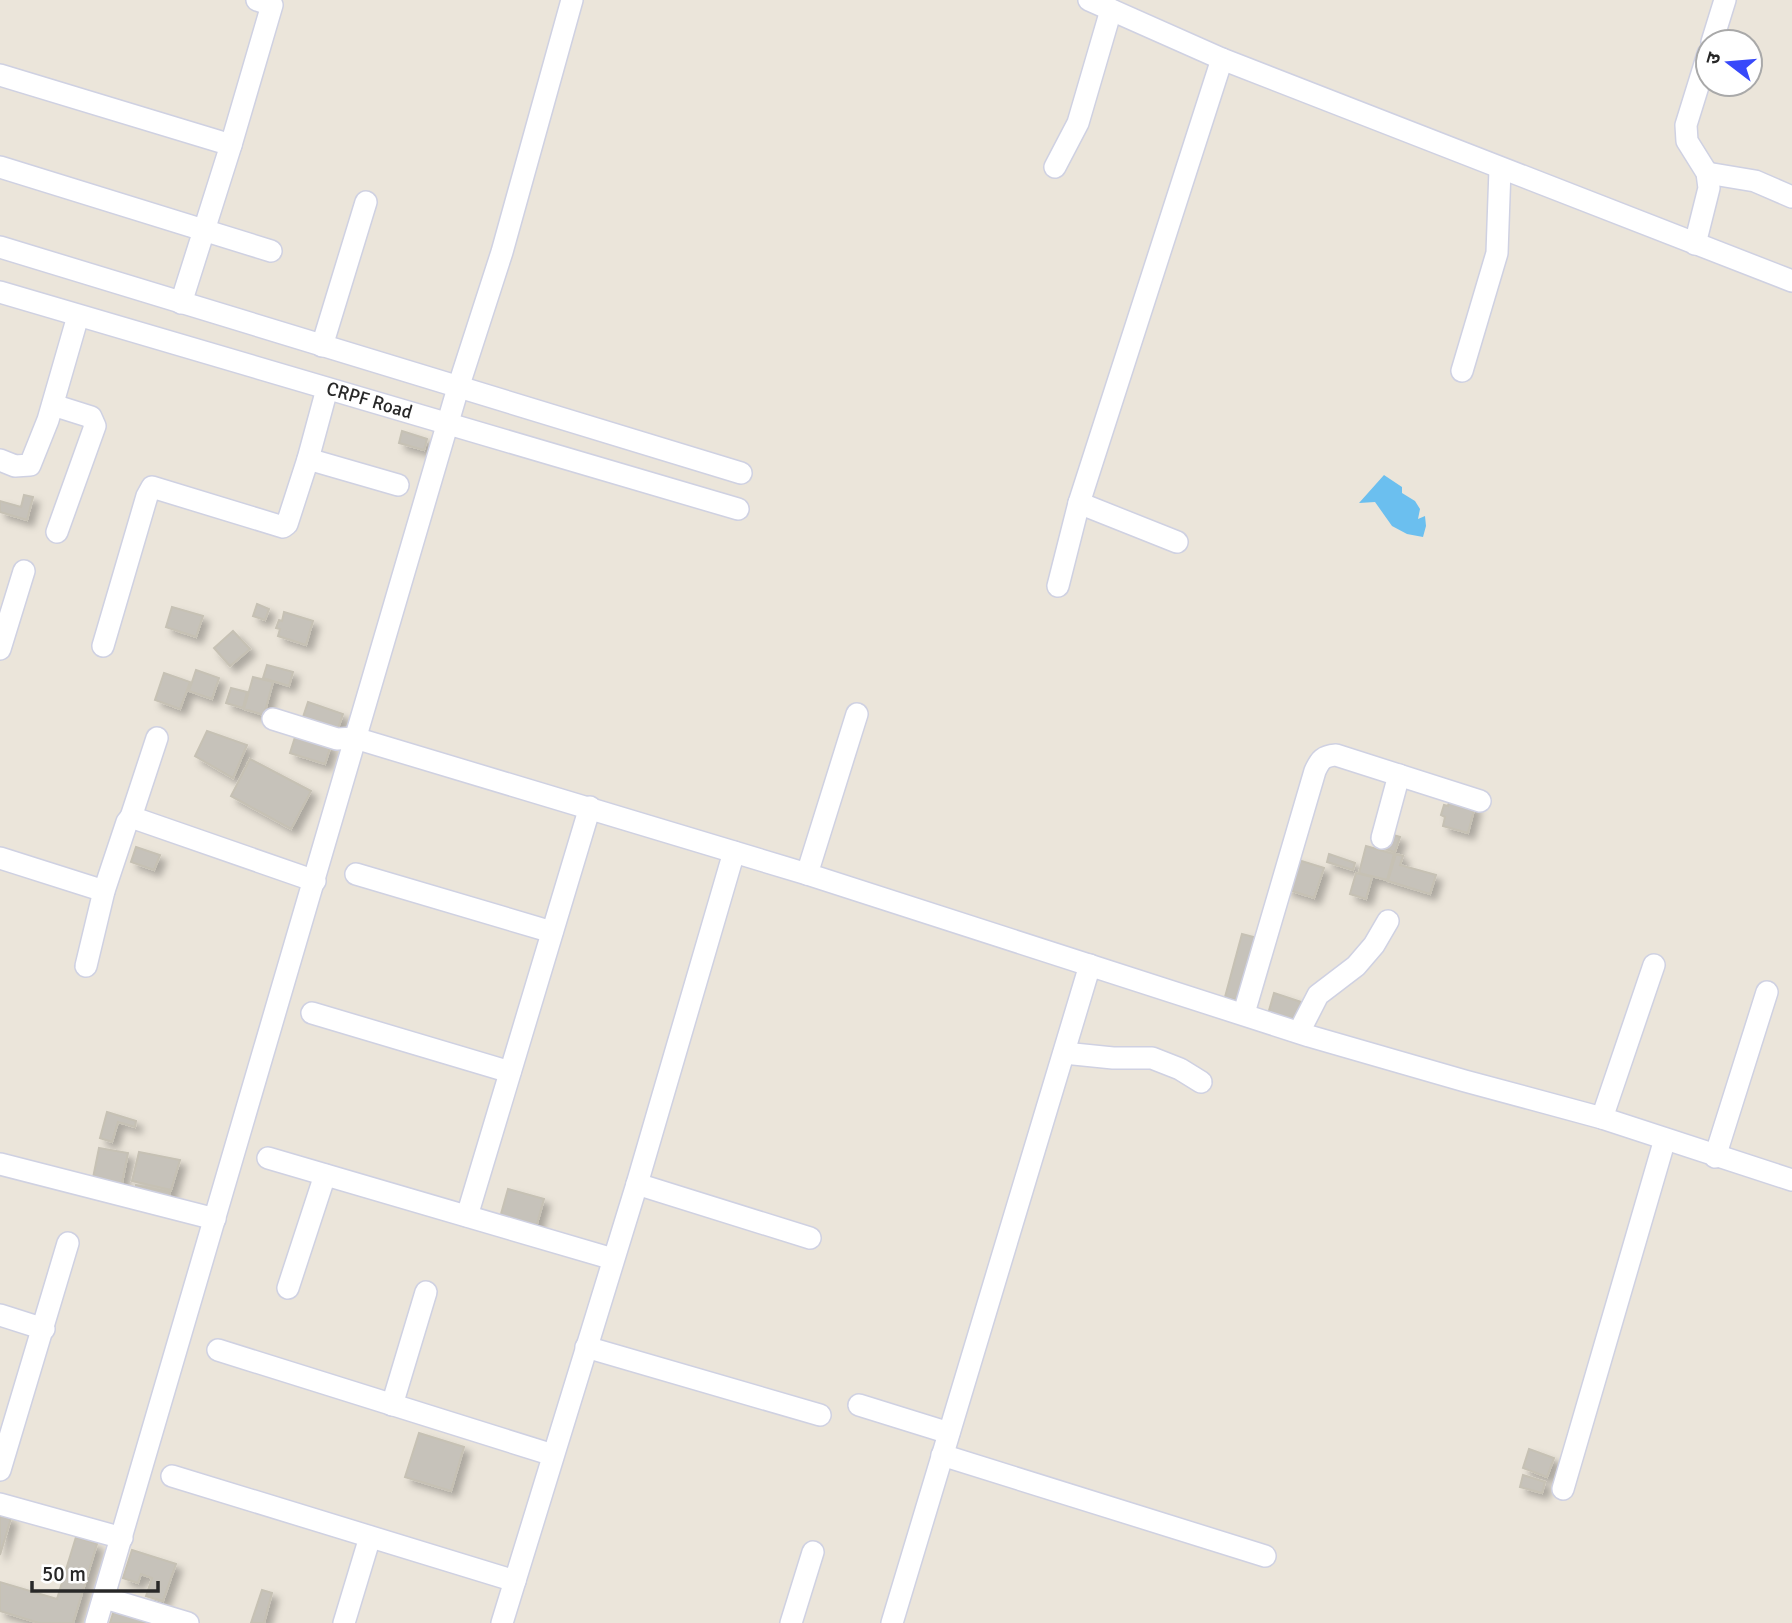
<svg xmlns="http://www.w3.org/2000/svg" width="1792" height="1623" viewBox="0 0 1792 1623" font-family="Signika,'Noto Sans Devanagari',sans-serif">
<defs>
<filter id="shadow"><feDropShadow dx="6" dy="6" stdDeviation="3.5" flood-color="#0004"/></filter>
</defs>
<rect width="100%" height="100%" fill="#ebe5da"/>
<path fill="#6bbfef" d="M1384 475 1402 487V493L1415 501 1420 509 1418 519 1425 516 1426 526 1423 537 1407 534 1392 526 1375 502 1359 503Z"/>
<path fill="#c6c2ba" stroke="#c6c1b4" stroke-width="2" filter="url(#shadow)" d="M402 431 427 439 424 450 399 443Z
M24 495 33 497 27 520 0 512V501L21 507Z
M257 604 269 609 265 620 253 616Z
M172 607 203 616 196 637 166 627Z
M284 612 313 621 306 645 278 636 280 629 276 628 279 620 282 621Z
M233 631 250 649 230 666 214 648Z
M267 665 293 672 289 686 263 678Z
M196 670 219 678 212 699 189 691Z
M164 673 190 682 180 709 155 700Z
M253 677 273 682 264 715 244 709Z
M231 688 247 692 243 708 226 703Z
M308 702 343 714 337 731 302 720Z
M207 731 247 745 233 778 195 756Z
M296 734 331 745 325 764 290 753Z
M250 759 311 791 291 829 231 796Z
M1450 799 1475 806 1468 833 1443 826 1445 817 1441 815 1444 805 1448 806Z
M1390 834 1400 837 1395 852 1385 849Z
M1366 846 1394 854 1387 880 1359 873Z
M136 847 160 855 154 870 131 862Z
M1329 854 1355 863 1353 870 1327 862Z
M1396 854 1403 856 1400 865 1436 875 1430 894 1388 881Z
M1295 859 1324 868 1314 898 1286 889Z
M1356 873 1372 877 1366 899 1350 894Z
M1242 934 1261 939 1244 1002 1225 997Z
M1274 993 1301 1002 1295 1022 1268 1014Z
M107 1112 136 1121 135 1127 118 1122 112 1142 100 1138Z
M99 1148 128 1153 121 1188 92 1183Z
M139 1152 180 1160 171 1190 132 1181Z
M136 1185 170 1192 167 1202 134 1195Z
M508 1189 544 1199 535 1231 499 1221Z
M419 1433 464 1447 451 1491 405 1477Z
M1529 1449 1554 1458 1547 1477 1523 1468Z
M1523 1475 1545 1482 1542 1493 1520 1487Z
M0 1514 11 1518 0 1555Z
M76 1537 97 1544 73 1623H39L0 1611V1582L57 1599Z
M132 1550 176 1564 163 1601 146 1596 152 1578 141 1574 138 1583 123 1578Z
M262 1590 272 1593 264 1623H251Z
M115 1607 149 1618 147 1623H110Z"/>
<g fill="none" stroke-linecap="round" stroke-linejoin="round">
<defs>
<g id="minor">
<path d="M1089 0 1222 59 1792 281"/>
<path d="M1712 42 1725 0"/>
<path d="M0 75 231 145 181 303"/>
<path d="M231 145 272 5 257 0"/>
<path d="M0 167 271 251"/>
<path d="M1055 167 1078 123 1111 10"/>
<path d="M1707 173 1755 181 1792 197"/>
<path d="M1695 244 1709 188 1707 173 1687 141 1686 125 1708 54"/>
<path d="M0 247 741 473"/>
<path id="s1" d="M0 292 738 509"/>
<path d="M322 346 366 202"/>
<path d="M1462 371 1497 253 1500 169"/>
<path d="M53 405 91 417 95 426 57 532"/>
<path d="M308 459 398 485"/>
<path d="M0 460 15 466 30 465 48 420 78 316"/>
<path d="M1079 503 1177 542"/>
<path d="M1058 586 1079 503 1222 59"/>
<path d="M103 646 147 496 152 487 283 527 287 524 308 459 327 389"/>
<path d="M0 649 24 571"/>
<path d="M273 719 337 739 355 738 807 874 1309 1036 1465 1081 1602 1118 1792 1180"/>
<path d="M131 817 157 738"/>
<path d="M1382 838 1399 775"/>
<path d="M0 858 104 891 127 822 131 817 315 881"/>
<path d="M356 874 552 932"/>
<path d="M807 874 857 714"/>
<path d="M86 966 104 891"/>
<path d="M312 1013 510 1072"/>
<path d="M1244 1013 1315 771C1320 760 1323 756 1336 755L1480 801"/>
<path d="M1299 1032 1318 995 1356 966 1374 945 1388 921"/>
<path d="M1064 1053 1113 1058H1152L1180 1069 1201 1082"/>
<path d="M1602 1118 1654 965"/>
<path d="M1715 1157 1767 992"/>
<path d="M268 1158 613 1259"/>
<path d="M0 1164 215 1219"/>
<path d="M637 1184 810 1238"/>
<path d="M467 1216 590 807"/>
<path d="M288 1288 325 1175"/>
<path d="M0 1315 44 1329"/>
<path d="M586 1347 820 1415"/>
<path d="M218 1350 553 1455"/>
<path d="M392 1405 426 1292"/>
<path d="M859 1405 949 1433"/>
<path d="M942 1455 1265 1556"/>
<path d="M0 1470 68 1243"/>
<path d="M172 1476 515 1581"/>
<path d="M1563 1489 1665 1139"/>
<path d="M0 1504 122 1538"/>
<path d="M105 1598 188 1623"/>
<path d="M96 1623 458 388 502 252 572 0"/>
<path d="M344 1623 370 1537"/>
<path d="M502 1623 637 1184 734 852"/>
<path d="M791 1623 813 1552"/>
<path d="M892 1623 1090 965"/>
</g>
</defs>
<use href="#minor" stroke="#cfd1e2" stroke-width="24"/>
<use href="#minor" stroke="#fff" stroke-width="21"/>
</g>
<g text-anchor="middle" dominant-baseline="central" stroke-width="7" stroke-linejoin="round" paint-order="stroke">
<g font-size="19" fill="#282828" stroke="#fff">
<text stroke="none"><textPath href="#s1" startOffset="385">CRPF Road</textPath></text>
</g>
</g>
<g transform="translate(1729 63) rotate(286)"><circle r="33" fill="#ffffff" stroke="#a9a9a9" stroke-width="2"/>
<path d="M0-5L12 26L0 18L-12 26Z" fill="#3849fa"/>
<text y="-10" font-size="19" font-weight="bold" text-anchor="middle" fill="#282828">उ</text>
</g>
<path d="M32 1581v10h126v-10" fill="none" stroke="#282828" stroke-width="3.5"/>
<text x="42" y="1581" font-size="21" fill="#282828" stroke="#ffffff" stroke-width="5" paint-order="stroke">50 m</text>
</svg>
